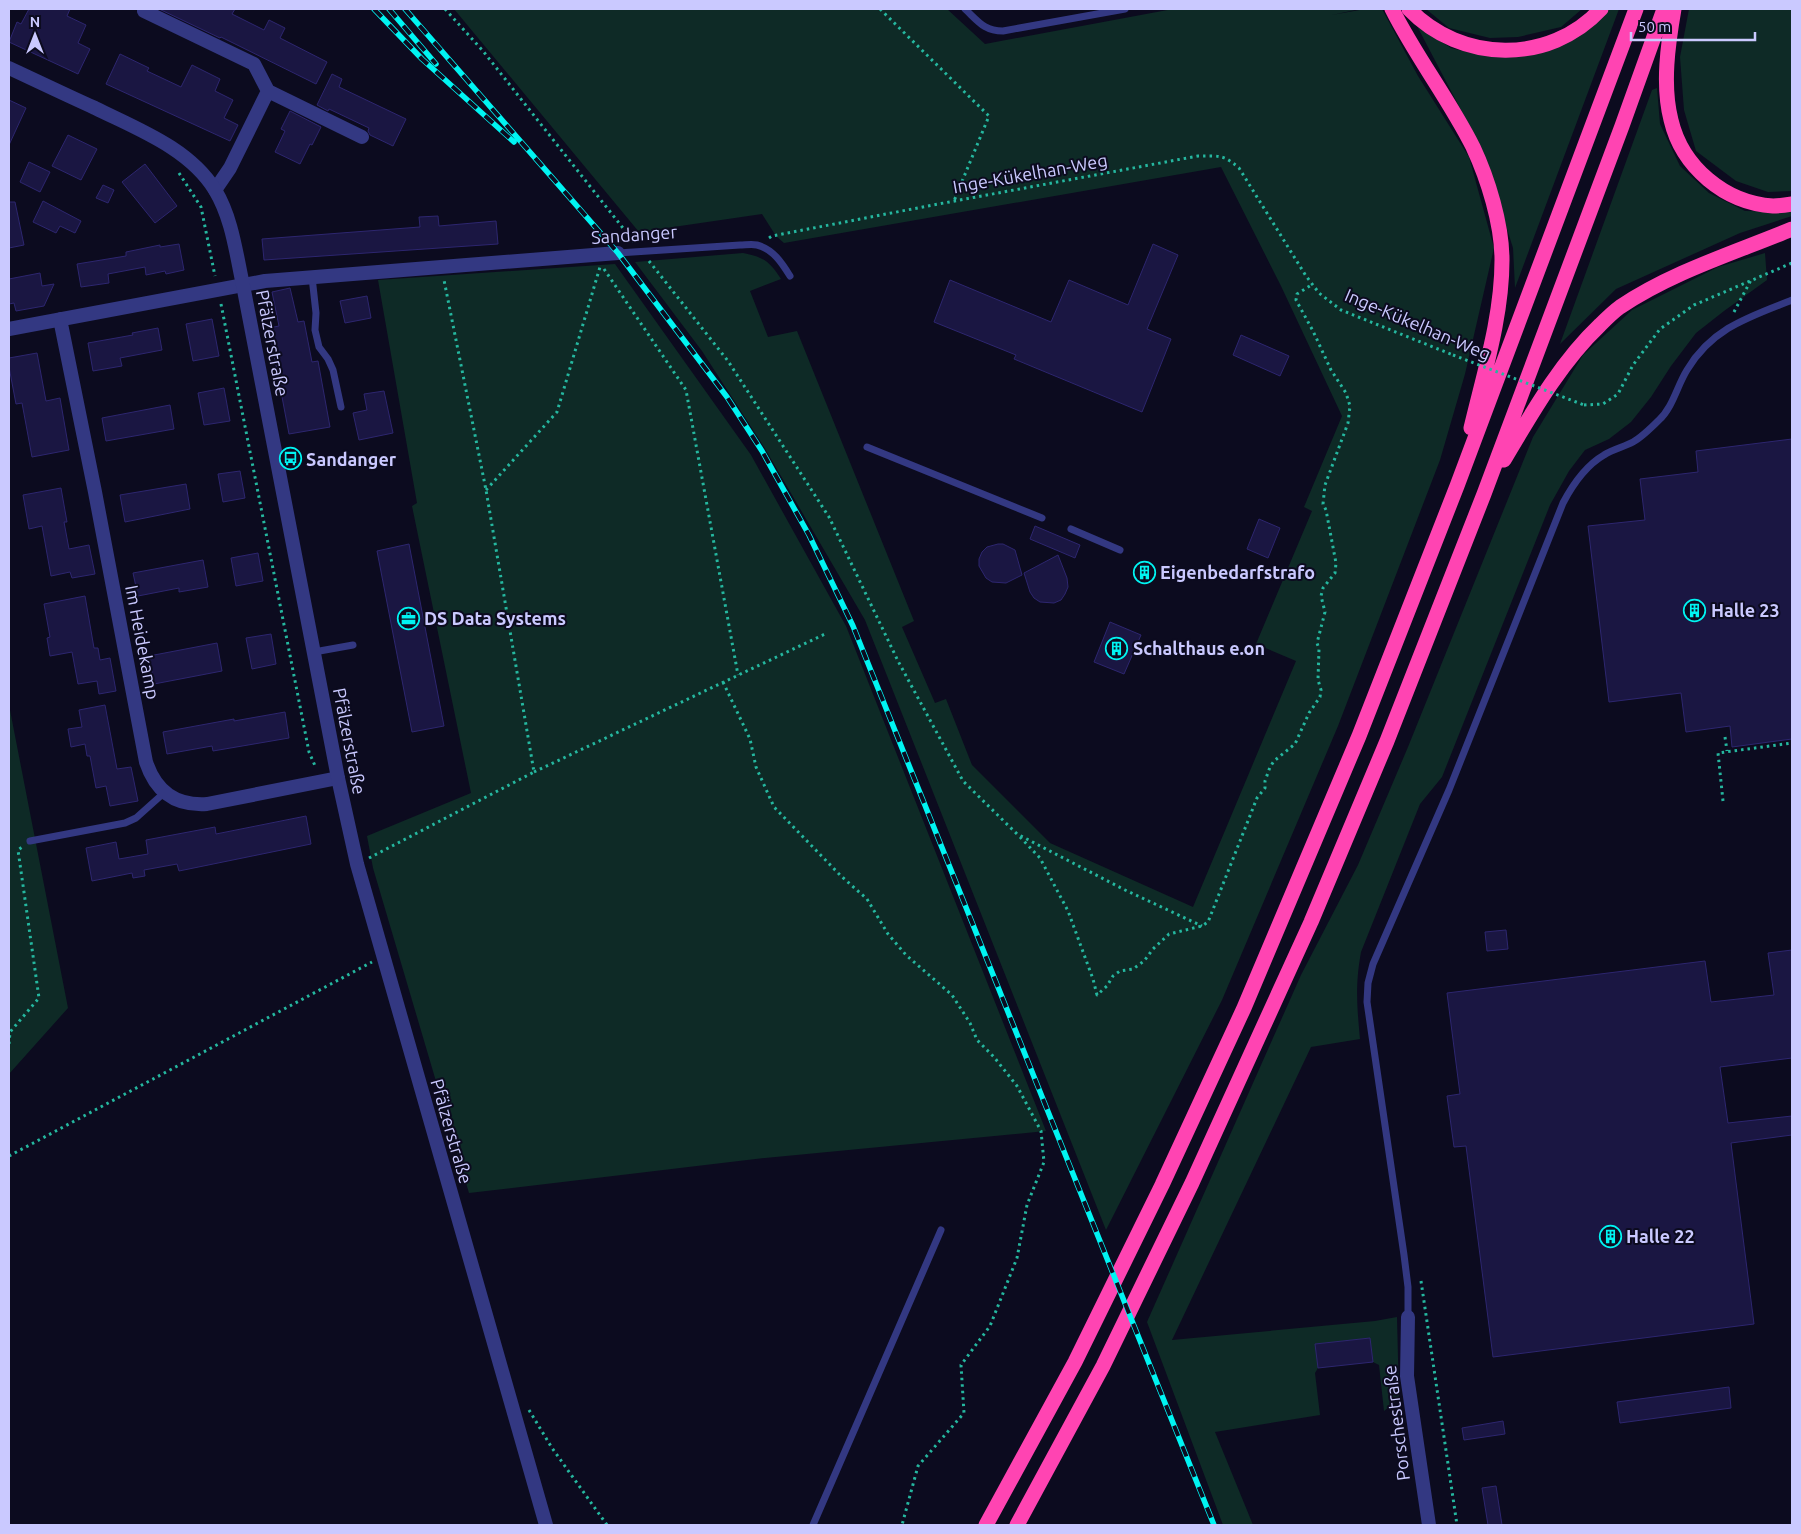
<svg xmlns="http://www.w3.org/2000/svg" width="1801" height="1534" viewBox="0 0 1801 1534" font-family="Ubuntu,sans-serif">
<rect width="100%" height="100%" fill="#0c0b1f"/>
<path fill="#0e2a26" d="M454 9H947L985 44 1173 9H1360L1332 15 1365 9H1382L1418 76 1469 157 1494 248 1465 374 1440 460 1338 726 1222 1000 1106 1230 865 620 764 447 702 351 635 262 743 253C764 257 770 262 781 279L750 291 768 337 797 331 914 621 902 627 935 703 946 699 972 765 1050 843 1193 907 1296 661 1256 644 1312 511 1304 507 1342 416 1281 286 1221 167 784 243 776 236 762 214 639 232Z
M1426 9H1582L1561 27 1518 37 1490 38 1449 28Z
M1607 9H1619L1515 288 1513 248 1483 152 1417 26 1451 48 1471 53 1508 57 1547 51Z
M1689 9H1792V191L1768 192 1736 181 1696 151 1684 110 1680 57Z
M1657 88 1660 124 1680 166 1709 193 1745 211 1792 212V216L1740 233 1616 289 1560 344 1652 90Z
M1765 253 1767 280 1724 311 1696 333 1671 366 1651 397 1631 422 1609 439 1585 450 1569 471 1550 505 1442 777 1420 804 1361 952C1355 985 1357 1006 1360 1039L1311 1047 1172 1340 1375 1321 1397 1317 1399 1399 1384 1411 1379 1365 1373 1362 1370 1338 1316 1344 1318 1368 1315 1373 1320 1415 1215 1432 1253 1525H1223L1147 1322 1301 975 1358 865 1408 747 1533 437 1583 355 1632 310 1718 267Z
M615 264 751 455 846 626 1046 1131 765 1158 469 1193 373 868 367 836 471 793 412 506 417 503 378 280Z
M9 705 68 1008 9 1074Z"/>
<path fill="#1a1642" stroke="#2d266f" d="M29 9H70L67 16 86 25 78 43 90 49 78 74 9 42 17 22 21 24Z
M159 9H235L232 14 264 30 269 20 285 28 280 38 327 62 316 84 221 37 220 38Z
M120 54 149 68 147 71 181 87 192 65 220 79 215 91 233 100 224 118 238 125 230 141 106 84Z
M332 74 342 79 339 87 406 119 393 146 370 135 368 131 369 128 329 109 328 111 317 105Z
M9 100 26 108 9 145Z
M290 111 321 127 312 145 310 144 300 164 275 152 285 131 281 129Z
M68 135 97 149 81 180 52 166Z
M29 162 50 172 40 192 20 182Z
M145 164 177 206 155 223 122 182Z
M103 185 114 190 108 203 96 198Z
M43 201 81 221 75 233 60 226 56 233 33 222Z
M9 202H15L24 245 9 248Z
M438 216 439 226 496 221 498 244 264 260 262 239 420 227 419 217Z
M179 244 184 270 166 274 165 271 146 275 145 267 108 274 109 283 81 287 77 264 126 256V252L160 245V247Z
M1153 244 1178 255 1147 329 1171 339 1142 412 1014 359 1016 355 934 322 950 280 1051 322 1069 280 1128 305Z
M40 273 42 286 54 284 44 306 16 311 14 303 9 304V279Z
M290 288 298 322 304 321 312 362 318 361 330 427 289 434 269 328 279 326 272 292Z
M367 296 371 318 345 323 340 301Z
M212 319 219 356 193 361 186 324Z
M158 328 162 350 120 358 122 366 93 371 88 343 133 335 132 333Z
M1241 335 1289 356 1280 376 1233 355Z
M37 353 46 401 60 398 69 450 32 457 22 403 16 404 9 367V358Z
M224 388 230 421 204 425 198 393Z
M384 391 393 433 359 440 353 413 367 410 364 394Z
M170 405 174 429 106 441 102 418Z
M1792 439V739L1732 747 1730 726 1686 732 1681 693 1609 702 1588 526 1645 520 1640 479 1698 472 1696 451Z
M240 471 245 498 223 502 218 474Z
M186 484 190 509 125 522 120 495Z
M61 488 67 522H64L69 549 89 545 95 574 72 578 70 572 51 576 42 526 29 529 23 495Z
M1259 519 1280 528 1268 558 1247 549Z
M1035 526 1080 545 1075 558 1030 539Z
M409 544 444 726 412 732 377 551Z
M998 544H1003L1015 550 1022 575 1006 583 992 582 986 578 979 566V559L982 552 987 547Z
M258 553 263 581 236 586 231 558Z
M1058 555 1067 578 1068 587 1065 594 1061 600 1054 603 1040 602 1034 598 1030 592 1024 573Z
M203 560 208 587 179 592V588L138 596 133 573Z
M85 596 94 648H98L100 660 110 658 116 691 99 694 97 681 78 684 72 652 50 656 47 638 50 637 44 604Z
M1110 622 1141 635 1124 674 1094 662Z
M271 634 276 664 252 669 246 638Z
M217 643 222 671 154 684 149 656Z
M105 705 117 769 131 767 138 801 110 806 106 786 96 788 90 756H87L85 744 71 747 68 729 82 727 79 710Z
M285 712 289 738 213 751 212 746 167 754 163 732 234 719V721Z
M306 816 311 844 179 871 177 864 144 870 145 876 133 878 132 873 92 881 86 848 116 842 119 859 148 854 146 840 215 827 216 834Z
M1506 930 1508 949 1487 951 1485 932Z
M1792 950V1058L1720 1067 1728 1123 1792 1116V1135L1731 1143 1754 1324 1493 1357 1466 1146 1454 1147 1447 1096 1460 1094 1447 993 1705 961 1711 1002 1774 995 1768 953Z
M1370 1338 1373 1362 1318 1368 1315 1344Z
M1729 1387 1731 1408 1620 1423 1617 1402Z
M1503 1421 1505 1434 1464 1440 1462 1428Z
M1496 1486 1502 1525H1488L1482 1488Z"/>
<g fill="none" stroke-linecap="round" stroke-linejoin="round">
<path stroke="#25b79f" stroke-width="3" stroke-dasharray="2.5 4" stroke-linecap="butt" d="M445 9 483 51 634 242
M880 9 989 116 954 201
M179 173 201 207 215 276
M769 238 772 236 933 205 1198 156C1219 156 1223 154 1239 168L1306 276 1319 293 1341 310 1453 355
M649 261 728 361 829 517 898 661 963 781 1017 834 1125 890 1202 926
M604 269 686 390 738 675
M221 304 309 752 316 768
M1734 312 1751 280
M1584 405 1603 404 1618 394 1633 365 1660 329 1694 305 1792 263
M486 490 557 412 600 267
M723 682 750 739 756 767 774 807 841 876 867 899 888 934 906 955 952 995 970 1023 977 1040 994 1057 1017 1086 1041 1131 1044 1162 1027 1205 1017 1258 990 1326 961 1365 964 1413 918 1466 902 1525
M1725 737 1727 751
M534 772 825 634
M1723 801 1718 753 1792 743
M1020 837 1040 858 1068 911 1093 979 1097 995 1107 986 1113 976 1120 971 1133 969 1144 961 1153 949 1169 934 1202 926 1208 922 1257 798 1265 788V781L1270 767 1274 761 1295 744 1309 713 1320 697 1321 690 1318 680 1319 649 1317 643 1325 612 1321 596 1323 588 1335 573 1336 563 1326 510 1323 504 1325 485 1348 423 1350 406 1346 393 1331 370 1313 331 1296 300 1297 294 1313 284
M369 858 534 772 486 490 444 280
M9 1044 10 1032 39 998 18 850 22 847
M9 1156 372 962
M1421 1281 1457 1525
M529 1410 552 1448 607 1525"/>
<path stroke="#333882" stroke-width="7" d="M965 9C978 21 984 31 1003 31L1125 9
M618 253 740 245C745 245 752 244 757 245 773 249 782 263 790 276
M312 277 316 313 315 330 319 347 328 359 333 370 341 407
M867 447 1042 518
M1071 529 1120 550
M314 652 353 645
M30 841 125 823 136 818 165 792
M1408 1317V1287L1404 1255 1367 1002 1368 983 1373 964 1449 790 1563 503C1573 484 1585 466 1604 455 1613 449 1624 447 1633 442 1642 437 1651 428 1659 420 1673 407 1677 386 1687 370 1712 328 1749 317 1792 300
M813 1525 941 1230"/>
<path stroke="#333882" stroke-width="14" d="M144 11 254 64 268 91
M215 190 230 168 268 91 362 137
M60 319 95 492 146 762C156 792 176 806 207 804L338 778
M9 329 265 281 618 253
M1408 1317 1407 1376 1429 1525"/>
<path stroke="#333882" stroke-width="14" d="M9 68C37 81 66 95 95 108 137 129 189 148 215 190 232 218 236 253 243 285L338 778 357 864 546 1525"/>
<path stroke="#ff44b2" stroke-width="15" d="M1392 9C1416 57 1449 99 1473 147 1488 179 1502 224 1502 260 1502 317 1484 373 1471 428
M1409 9C1461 63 1549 65 1601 9
M1674 9C1668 44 1662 85 1671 120 1682 167 1725 203 1773 206 1779 206 1786 205 1792 204
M1504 460C1532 413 1560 363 1600 325 1606 319 1613 312 1620 307 1672 272 1734 253 1792 229
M986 1525 1075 1362 1162 1185 1244 1008 1359 736 1457 486 1636 9
M1017 1525 1103 1366 1192 1183 1311 922 1387 741 1484 494 1622 126 1664 9"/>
<defs>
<path id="rail" d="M374 9 422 59 514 142
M389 9 436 64
M405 9 618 253 727 397 762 451 809 535 853 626 1214 1525"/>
</defs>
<use href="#rail" stroke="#00f4f2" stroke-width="5.5"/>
<use href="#rail" stroke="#0c0b1f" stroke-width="4" stroke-dasharray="11" stroke-linecap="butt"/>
<path stroke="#25b79f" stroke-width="3" stroke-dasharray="2.5 4" stroke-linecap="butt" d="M1453 355 1584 405"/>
</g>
<defs>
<symbol id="bus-ring" viewBox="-11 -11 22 22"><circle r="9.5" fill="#0c0b1f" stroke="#00f4f2" stroke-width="1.5"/><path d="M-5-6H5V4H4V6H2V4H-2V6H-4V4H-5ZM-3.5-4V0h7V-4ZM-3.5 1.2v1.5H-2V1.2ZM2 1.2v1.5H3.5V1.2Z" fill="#00f4f2"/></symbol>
<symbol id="building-ring" viewBox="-11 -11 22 22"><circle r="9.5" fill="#0c0b1f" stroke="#00f4f2" stroke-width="1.5"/><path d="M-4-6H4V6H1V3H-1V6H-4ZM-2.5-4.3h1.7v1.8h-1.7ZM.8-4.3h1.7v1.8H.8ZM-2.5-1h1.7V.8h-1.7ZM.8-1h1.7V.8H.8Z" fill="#00f4f2"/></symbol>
<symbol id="office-ring" viewBox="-11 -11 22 22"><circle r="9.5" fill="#0c0b1f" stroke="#00f4f2" stroke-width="1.5"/><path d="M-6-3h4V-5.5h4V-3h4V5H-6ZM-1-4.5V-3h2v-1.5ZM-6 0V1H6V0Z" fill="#00f4f2"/></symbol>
</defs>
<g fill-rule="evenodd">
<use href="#bus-ring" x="278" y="446" width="25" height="25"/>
<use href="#building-ring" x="1132" y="560" width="25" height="25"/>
<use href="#building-ring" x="1682" y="598" width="25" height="25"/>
<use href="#office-ring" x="396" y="606" width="25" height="25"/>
<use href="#building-ring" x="1104" y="636" width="25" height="25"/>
<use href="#building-ring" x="1598" y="1224" width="25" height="25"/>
</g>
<g text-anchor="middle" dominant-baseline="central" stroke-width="4" stroke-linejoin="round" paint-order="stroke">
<g font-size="18" fill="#cac9ff" stroke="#0c0b1f">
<text transform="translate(1030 173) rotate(-10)">Inge-Kükelhan-Weg</text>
<text transform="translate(634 234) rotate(-4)">Sandanger</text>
<text transform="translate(1418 324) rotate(23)">Inge-Kükelhan-Weg</text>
<text transform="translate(273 343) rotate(79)">Pfälzerstraße</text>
<text transform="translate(143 642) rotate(79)">Im Heidekamp</text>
<text transform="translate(350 741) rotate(79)">Pfälzerstraße</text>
<text transform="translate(452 1131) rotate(74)">Pfälzerstraße</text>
<text transform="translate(1396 1423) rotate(-97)">Porschestraße</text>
</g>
<g font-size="18" font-weight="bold" fill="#cac9ff" stroke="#0c0b1f" text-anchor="start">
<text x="306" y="459">Sandanger</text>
<text x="1160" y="572">Eigenbedarfstrafo</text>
<text x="1711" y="610">Halle 23</text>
<text x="424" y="618">DS Data Systems</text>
<text x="1133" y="648">Schalthaus e.on</text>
<text x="1626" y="1236">Halle 22</text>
</g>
</g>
<rect width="1801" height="1534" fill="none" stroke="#cac9ff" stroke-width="20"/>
<g transform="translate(35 35)" stroke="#0c0b1f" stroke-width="4" paint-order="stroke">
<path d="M0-4L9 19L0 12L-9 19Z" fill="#cac9ff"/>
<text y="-8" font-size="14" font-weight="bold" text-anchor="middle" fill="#cac9ff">N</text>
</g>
<path d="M1631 32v8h124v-8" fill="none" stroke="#cac9ff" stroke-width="2.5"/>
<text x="1638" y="32" font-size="15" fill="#cac9ff" stroke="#0c0b1f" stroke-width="4" paint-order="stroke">50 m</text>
</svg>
